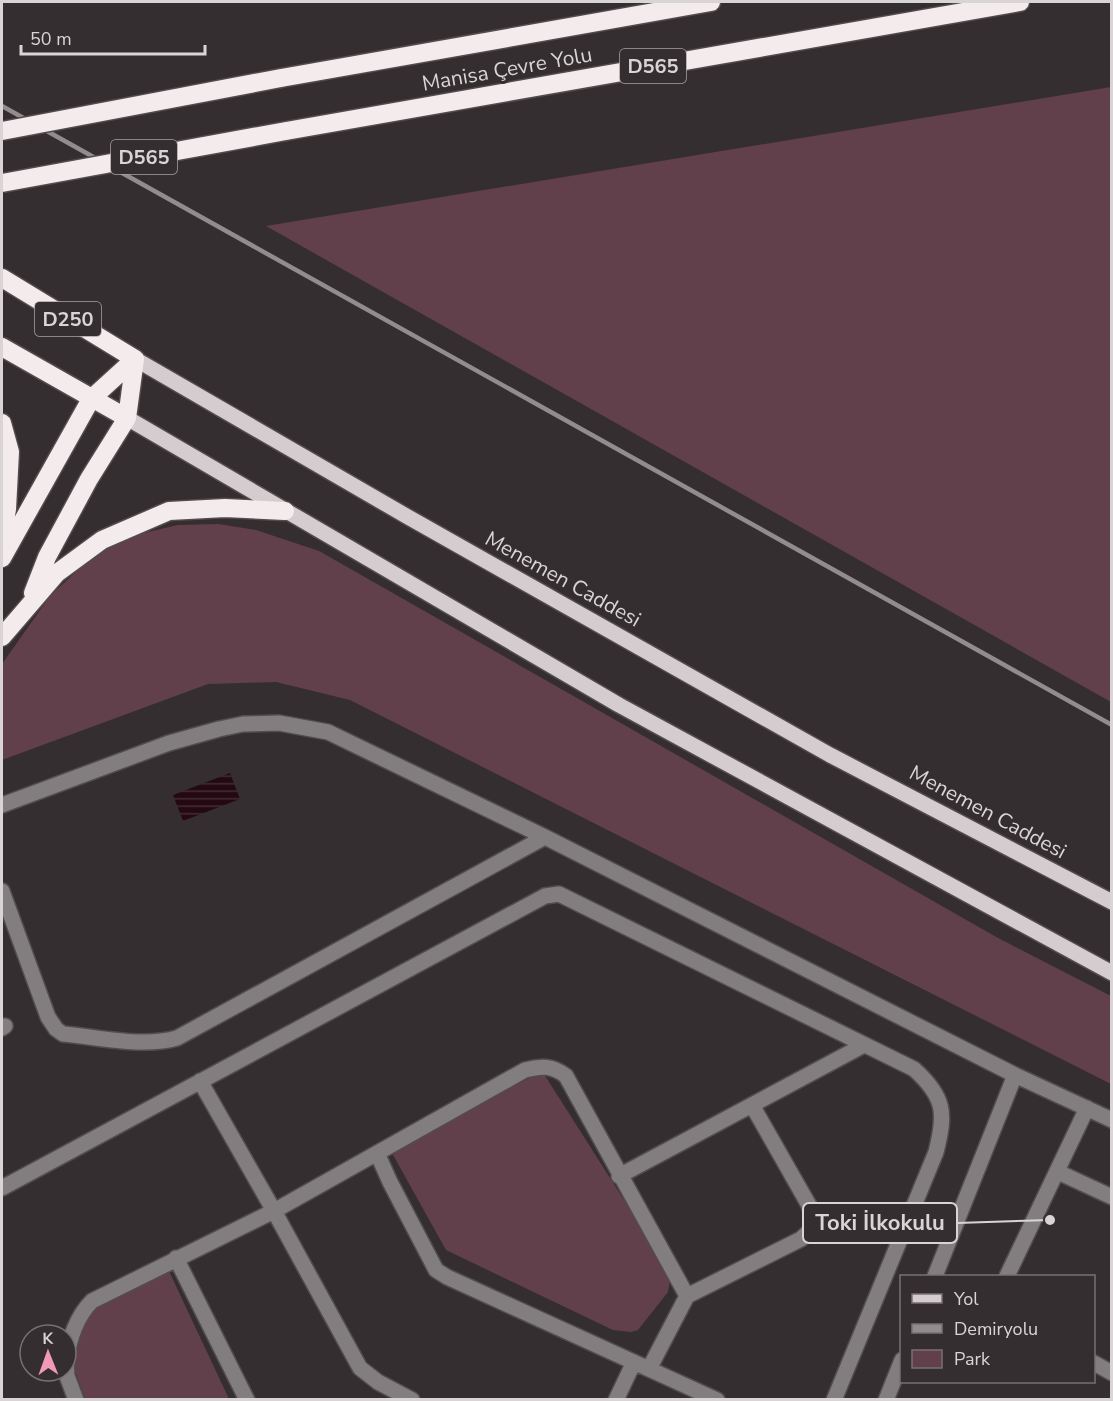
<svg xmlns="http://www.w3.org/2000/svg" width="1113" height="1401" viewBox="0 0 1113 1401" font-family="'Nunito Sans',sans-serif">
<defs>
<pattern id="water-rules" width="6" height="5" patternUnits="userSpaceOnUse" patternTransform="scale(1.5)"><rect width="6" height="5" fill="#240913"/><path d="M0 2.5h6" fill="none" stroke="#432c35"/></pattern>
</defs>
<rect width="100%" height="100%" fill="#352e30"/>
<path fill="#61404b" d="M1111 87V702L266 226Z
M218 524 256 530 319 551 998 938 1111 996V1084L350 700 276 682 208 684 2 760V664L50 596 95 554 135 535 178 525Z
M542 1071 666 1266 670 1280 668 1292 638 1330 631 1332 613 1330 446 1250 392 1153Z
M168 1269 229 1399H85L74 1368 75 1346 87 1313Z"/>
<path fill="url(#water-rules)" d="M230 773 240 799 183 821 173 795Z"/>
<g fill="none" stroke-linecap="round" stroke-linejoin="round">
<defs>
<path id="minor" d="M2 805 169 743 219 729 243 724 279 723 328 732 545 837 1015 1075 1112 1120
M2 891 48 1017 56 1029 63 1034C99 1037 142 1048 177 1038L545 837
M2 1028 5 1026
M200 1081 274 1211 360 1368 378 1382 412 1400
M377 1153 390 1182 436 1270 447 1277 717 1400
M1058 1172 1112 1197
M619 1176 864 1045
M2 1188 545 896 559 894 914 1069C945 1097 946 1113 936 1152L834 1400
M176 1258 247 1400
M935 1276 1015 1075
M1007 1276 1087 1108
M66 1360C70 1338 76 1317 92 1301L274 1211 525 1070C541 1066 552 1065 566 1076L687 1296
M66 1361 67 1376 76 1400
M1094 1363 1112 1373
M649 1369 687 1296 801 1239 814 1227 810 1207 752 1105
M616 1400 634 1362
M886 1400 902 1360"/>
<path id="major" d="M135 359 408 517 830 755 1112 902
M127 418 619 705 1112 973"/>
<path id="highway" d="M281 78 711 2
M286 131 1020 2
M2 278 135 359
M2 347 127 418
M2 423 10 452 7 509 2 539
M2 558 91 399 135 359
M33 593 47 557 89 479 127 418 135 359
M2 637 57 573 102 540 169 511 225 508 285 511"/>
</defs>
<use href="#minor" stroke="#534c4e" stroke-width="18"/>
<use href="#major" stroke="#534c4e" stroke-width="18"/>
<use href="#highway" stroke="#534c4e" stroke-width="21"/>
<use href="#minor" stroke="#827e7f" stroke-width="15"/>
<use href="#major" stroke="#d4ccce" stroke-width="15"/>
<use href="#highway" stroke="#f4ebed" stroke-width="18"/>
<path stroke="#918c8d" stroke-width="4.5" d="M2 106 1112 725"/>
<defs>
<path id="highway-bridge" d="M2 131 281 78
M2 183 286 131"/>
</defs>
<use href="#highway-bridge" stroke="#534c4e" stroke-width="21" stroke-linecap="butt"/>
<use href="#highway-bridge" stroke="#f4ebed" stroke-width="18"/>
</g>
<g text-anchor="middle" dominant-baseline="central" stroke-width="6" stroke-linejoin="round" paint-order="stroke">
<g fill="#352e30" stroke="#a8a3a4" stroke-width="1.5">
<rect x="620" y="49" width="66" height="34" rx="4.5"/>
<rect x="111" y="140" width="66" height="34" rx="4.5"/>
<rect x="35" y="302" width="66" height="34" rx="4.5"/>
</g>
<g font-size="20" font-weight="bold" fill="#d9d5d6">
<text x="653" y="66">D565</text>
<text x="144" y="157">D565</text>
<text x="68" y="319">D250</text>
</g>
<g font-size="21" fill="#d9d5d6" stroke="#352e30">
<text transform="translate(507 69) rotate(-10)">Manisa Çevre Yolu</text>
<text transform="translate(563 579) rotate(29)">Menemen Caddesi</text>
<text transform="translate(988 812) rotate(28)">Menemen Caddesi</text>
</g>
</g>
<path fill="none" stroke="#d9d5d6" stroke-width="2" d="M1050 1220L957 1223"/>
<circle fill="#d9d5d6" stroke="#352e30" stroke-width="2" cx="1050" cy="1220" r="6"/>
<rect fill="#352e30" stroke="#d9d5d6" stroke-width="2" x="803" y="1203" width="154" height="40" rx="6"/>
<g font-size="22" text-anchor="middle" font-weight="bold" fill="#d9d5d6">
<text x="880" y="1230">Toki İlkokulu</text>
</g>
<rect width="1113" height="1401" fill="none" stroke="#d9d5d6" stroke-width="6"/>
<rect x="900" y="1275" width="195" height="108" fill="#352e30" stroke="#777172" stroke-width="1.5"/>
<rect x="912" y="1294" width="30" height="9" fill="#d4ccce" stroke="#777172" stroke-width="1.5"/>
<text x="954" y="1305" font-size="18" fill="#d9d5d6">Yol</text>
<rect x="912" y="1324" width="30" height="9" fill="#918c8d" stroke="#777172" stroke-width="1.5"/>
<text x="954" y="1335" font-size="18" fill="#d9d5d6">Demiryolu</text>
<rect x="912" y="1350" width="30" height="18" fill="#61404b" stroke="#777172" stroke-width="1.5"/>
<text x="954" y="1365" font-size="18" fill="#d9d5d6">Park</text>
<g transform="translate(48 1353) rotate(359)"><circle r="28" fill="#352e30" stroke="#777172" stroke-width="1.5"/>
<path d="M0-4.5L10 22L0 15L-10 22Z" fill="#f09ab5"/>
<text y="-9" font-size="16" font-weight="bold" text-anchor="middle" fill="#d9d5d6">K</text>
</g>
<path d="M21 45v9h184v-9" fill="none" stroke="#d9d5d6" stroke-width="3"/>
<text x="30" y="45" font-size="18" fill="#d9d5d6" stroke="#352e30" stroke-width="4.5" paint-order="stroke">50 m</text>
</svg>
